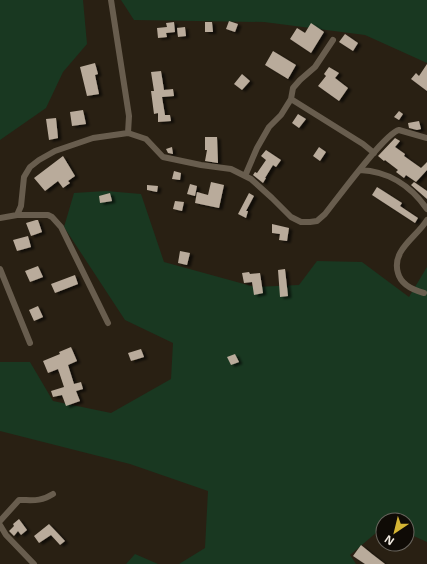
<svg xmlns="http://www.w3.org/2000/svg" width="427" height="564" viewBox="0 0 427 564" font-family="'Noto Sans',sans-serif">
<defs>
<filter id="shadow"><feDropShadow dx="3.5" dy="2" stdDeviation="1" flood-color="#0009"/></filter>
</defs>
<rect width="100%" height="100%" fill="#292013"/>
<path fill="#193821" d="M0 0H83L87 44 63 72 46 108 0 140Z
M121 0H427V63L365 35 264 22 134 20Z
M106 191 141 194 164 262 255 287 299 285 317 261 362 262 409 297 427 267V542L407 533V520H383V527L350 555 356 564H179L205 548 208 491 130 464 0 431V362H30L53 401 111 413 171 379 173 343 125 320 64 227 74 193Z
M135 554 158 564H126Z"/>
<path fill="#b9ab9b" filter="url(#shadow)" d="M229 21 238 24 235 32 226 29Z
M174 22 175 32 166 33 167 37 158 38 157 28 167 27 166 23Z
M205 22H212L213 32H205Z
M311 23 324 32 311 53 290 39 297 28 305 33Z
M185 27 186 36 178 37 177 28Z
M345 34 358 43 353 51 339 42Z
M273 51 296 65 288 79 265 65Z
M95 63 98 74 95 75 99 94 87 96 80 67Z
M427 64V91L411 79 416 73 419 76Z
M329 67 339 73 335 78 348 88 339 101 318 86 326 76 324 74Z
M161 71 164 90 173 89 174 96 162 97 165 115H170L171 121 158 122V113L154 114 151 91H154L151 72Z
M242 74 250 81 242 90 234 84Z
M83 110 86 124 72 126 70 112Z
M399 111 403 114 399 120 394 117Z
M298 114 306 119 299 128 292 123Z
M56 118 58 138 49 140 46 119Z
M419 121 421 129 417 130 409 128 408 123Z
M205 137H217L218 163 205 161 207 150H205Z
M395 138 400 141 395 147 405 154 404 156 421 168 427 162V170L416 182 406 175 404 178 396 172 398 170 385 160 384 161 378 156Z
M172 147 173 154 168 153 166 149Z
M319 147 326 152 320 161 313 156Z
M266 150 281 160 276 167 273 165 265 178H266L263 183 253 175 255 172 257 173 266 160 261 156Z
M63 156 75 176 68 181 70 183 63 188 58 181 45 191 34 178Z
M174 171 181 173 180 180 172 179Z
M211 182 224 185 219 208 195 203 197 192 208 195Z
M414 182 427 191V199L411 185Z
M190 184 197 186 195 196 187 194Z
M147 185 158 186 157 192 147 190Z
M377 187 402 203 400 206 418 218 415 223 372 195Z
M110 193 112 201 100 203 99 196Z
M249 193 254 196 246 211H248L246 218 238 214Z
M175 201 184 202 182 211 173 209Z
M36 220H38L42 232 31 236 26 223Z
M272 224 289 228 287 241 279 240 280 234 272 233Z
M28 236 31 247 17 251 13 240Z
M180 251 190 253 187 265 178 263Z
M38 266 43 277 30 282 25 271Z
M285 269 288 296 280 297 278 270Z
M249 272 250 274 260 273 263 293 254 295 252 282 244 283 242 273Z
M75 275 78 284 55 293 51 284Z
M38 306 43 317 34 321 29 310Z
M71 347 77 361 68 365 74 384 81 382 83 389 76 391 80 401 66 406 62 395 53 397 51 391 64 387 58 369 48 373 43 361 60 354 59 352Z
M141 349 144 357 131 361 128 353Z
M235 354 239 362 231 365 227 357Z
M19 519 27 530 21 535 18 531 14 536 9 531 14 526 13 524Z
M49 524 65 541 60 545 51 535 39 543 34 536Z
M361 545 372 554 385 564H365L353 556Z"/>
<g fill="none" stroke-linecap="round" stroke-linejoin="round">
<path stroke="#685d4e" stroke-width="6" d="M111 0 129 116 128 133
M291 99 363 144 374 153
M360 170C388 171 411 186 427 209
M245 176 257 148 269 127 281 115 291 99 293 88 300 80 315 67 333 40
M17 215 21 206 24 177 30 167 39 160 55 151 93 138 128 133 146 139 163 157 201 165 231 169 251 179 272 198 291 217 301 222H310L317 221 325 214C337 199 385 133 399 130L427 138
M0 218 17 215H48L52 217 61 227 108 323
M0 269 30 343
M424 293C413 290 401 285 398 273 391 250 417 237 427 220
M0 521 19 500C33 500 40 502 53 494
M0 525 6 535 34 564"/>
</g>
<g transform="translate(395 532) rotate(215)"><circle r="19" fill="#0f0b06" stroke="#69655e"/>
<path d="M0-3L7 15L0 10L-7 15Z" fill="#d5b534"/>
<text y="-6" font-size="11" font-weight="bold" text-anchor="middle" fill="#f1ebe2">N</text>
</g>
</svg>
